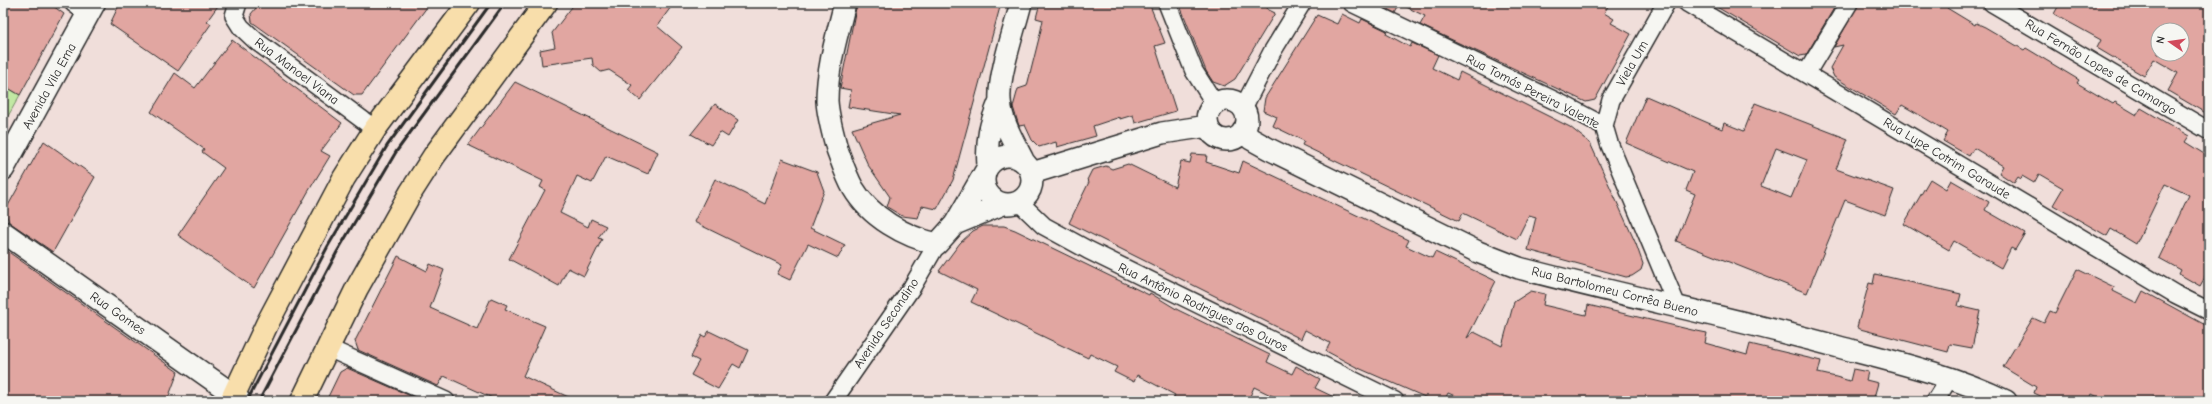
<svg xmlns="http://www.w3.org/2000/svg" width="2212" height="404" viewBox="0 0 2212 404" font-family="'Comic Neue',sans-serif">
<rect width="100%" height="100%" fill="#f0deda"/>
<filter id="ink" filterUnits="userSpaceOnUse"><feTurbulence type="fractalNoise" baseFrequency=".025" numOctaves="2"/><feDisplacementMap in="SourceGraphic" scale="8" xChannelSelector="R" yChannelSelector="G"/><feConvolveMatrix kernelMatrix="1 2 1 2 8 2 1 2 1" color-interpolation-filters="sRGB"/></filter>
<g filter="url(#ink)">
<path fill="#c1e8a3" stroke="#768a67" d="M3 85 20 95 3 125Z"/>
<path fill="#e1a6a1" stroke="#2b2b2b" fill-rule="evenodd" d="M3 3H49L64 14 20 95 3 85Z
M120 3H220L207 21 211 24 178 71 110 24Z
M260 3H430L362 95H354L252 22 251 14Z
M575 3H674L657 26 682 47 640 100 628 90 632 85 609 70 601 72 593 65 592 58 542 65 540 50 555 47 552 33Z
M857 3H984L1000 7 953 180 937 209 922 206 918 218 902 216 887 207 890 197 868 165 852 129 900 115 848 107 851 90 840 88Z
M1040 3H1149L1165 43 1155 46 1176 111 1135 123 1133 115 1120 119V117L1093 126 1096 136 1057 147 1056 142 1039 147 1032 140 1025 125 1019 126 1013 107 1018 89 1027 86 1040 34 1043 20 1036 18Z
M1179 3H1270L1267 9 1275 13 1235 79 1224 86 1213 82 1206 71Z
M1375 3H1535L1544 7 1546 3H1610L1604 13 1614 19 1611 23 1631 34 1595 100 1586 102 1420 25 1425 16 1400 4 1395 13Z
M1710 3H1837L1806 55 1800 56Z
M1859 3H1950L1947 8 1975 25 1976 23 1985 27 2024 50 2026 48 2079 80 2077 83 2113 104 2115 102 2137 115 2141 108 2189 136 2185 142 2209 157V270L2200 286 2179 274 2181 270 2159 258 2189 195 2165 184 2136 244 2111 229 2107 236 2053 205 2063 188 2039 174 2034 183 2022 176 2021 179 2018 177 2014 183 1999 173 2003 166 1974 148 1969 156 1943 141 1948 132 1923 117 1902 105 1896 114 1834 77 1830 68 1843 45 1834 47Z
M2060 3H2209V115L2168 91 2178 73 2154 59 2144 76 2097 48 2101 40 2054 14ZM2158 30H2182V54H2158Z
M1342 14 1360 23 1362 19 1387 31 1386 34 1410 47 1412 43 1438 55 1432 68 1457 80 1460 72 1570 127 1590 143 1636 244 1643 264 1641 270 1632 276 1626 277 1528 250 1536 217 1529 215 1517 239 1463 213 1459 221 1302 145 1304 141 1273 126 1277 117 1263 111 1265 98 1317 15 1337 24Z
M232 40 342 123 321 151 330 156 308 192 254 288 178 235 224 168 202 152 204 149 151 112 175 73 195 88Z
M515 82 658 152 648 174 606 156 592 183 577 176 560 213 588 227 591 219 606 226 598 238 602 239 584 276 568 268 559 286 509 259 545 190 540 187 543 181 468 145Z
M1646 96 1722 129 1724 123 1744 131 1755 103 1848 139 1836 169 1894 190 1885 215 1845 200 1807 293 1676 241 1695 194 1686 190 1693 172 1626 143ZM1776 148 1807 160 1791 198 1761 186Z
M715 104 738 120 728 137 720 132 711 145 691 134Z
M44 141 95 177 53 252 9 222 5 211Z
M1192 154 1207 155 1206 162 1239 173 1243 161 1409 240 1406 246 1432 258 1435 252 1496 281 1467 338 1474 332 1502 346 1514 302 1531 291 1545 294 1543 305 1586 315 1588 305 1692 330 1707 333 1705 343 1747 355 1750 344 1821 361 1818 373 1836 377 1850 381 1853 369 1868 372 1866 380 1878 383 1873 401H1467L1448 393 1444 401H1434L1356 367 1326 351 1330 343 1305 330 1301 339 1069 223 1089 182 1087 180 1092 170 1106 166 1112 169 1128 164 1175 187 1181 161 1190 163Z
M782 159 817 172 824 191 810 228 845 245 838 258 808 244 790 280 777 274 782 265 694 222 715 179 765 204Z
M1930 179 1946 189 1951 180 1989 202 1985 210 2025 233 2015 250 2011 248 2001 268 1954 241 1949 250 1904 224Z
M983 226H1004L1015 230 1149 295 1150 293 1178 310 1270 355 1267 362 1292 374 1296 366 1320 379 1315 388 1342 401H1283L1254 387 1248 401H1172L1175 395 1137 375 1134 382 1114 372 1117 367 1090 354 1088 358 971 302 977 290 939 271 960 243 973 231Z
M3 248 178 372 167 401H3Z
M398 256 427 271 430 264 444 270 430 308 477 329 491 298 507 305 505 309 545 326 523 376 577 401H499L444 376 438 386 358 350 355 341Z
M2077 269 2114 287 2113 291 2137 303 2143 291 2209 327V401H2162L2153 397 2151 401H2106L2092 394 2089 401H2051L2034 393 2036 387 2003 367 2033 318 2044 323 2050 311 2055 313Z
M1875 274 1961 294 1958 306 1980 311 1972 348 1950 344 1948 352 1860 329 1857 327 1869 283 1873 284Z
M709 331 748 350 740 368 733 364 718 389 691 375 699 361 691 357 702 335 705 337Z
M347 368 422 401H326L340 372Z"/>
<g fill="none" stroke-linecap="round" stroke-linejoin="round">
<defs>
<path id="minor" d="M73 3 88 14
M238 3 234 16 241 27 256 41 375 129
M1167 3 1194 71 1215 104
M1352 3 1570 108 1604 126 1609 143 1677 306
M1687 3 2175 294 2209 311
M1992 3 2209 131
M1806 74 1849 3
M1243 108 1272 52 1302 3
M1604 126 1611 100 1666 3
M1019 202 1044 226 1088 250 1395 401
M328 348 446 401
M833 401 912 287 937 244
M1935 401 1950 377"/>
<path id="tertiary" d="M845 3C837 35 827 68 827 101 828 117 833 134 837 149 842 162 846 176 853 188 870 217 905 237 937 244L955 224 985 172
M1021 3C1015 28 998 76 1000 100 1001 121 1014 142 1023 160
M1207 120a20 20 0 1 1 40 0a20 20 0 1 1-40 0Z
M1243 131 1251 139 1269 149 1478 252 1519 268C1625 296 1733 318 1839 347 1896 362 1952 375 2006 401
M984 180a24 24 0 1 1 48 0a24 24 0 1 1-48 0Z
M988 166C986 139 990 124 1000 100
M1032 173 1162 133 1208 126
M955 224 1003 204
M3 232 234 395 240 401"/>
<path id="secondary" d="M3 169 94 3"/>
<path id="primary" d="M231 401 267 324 344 178 375 129 469 3
M302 401 357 288 411 192 434 156 546 3"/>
</defs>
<use href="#minor" stroke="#2b2b2b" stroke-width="20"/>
<use href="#tertiary" stroke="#2b2b2b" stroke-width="24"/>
<use href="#secondary" stroke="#2b2b2b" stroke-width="25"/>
<use href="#primary" stroke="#2b2b2b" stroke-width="25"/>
<use href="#minor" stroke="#f6f6f2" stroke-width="17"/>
<use href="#tertiary" stroke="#f6f6f2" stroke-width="21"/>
<use href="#secondary" stroke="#f6f6f2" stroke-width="22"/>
<use href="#primary" stroke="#f8deab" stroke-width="22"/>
<path stroke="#2b2b2b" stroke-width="3" d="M247 401 328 246 387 146 491 3
M259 401 337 252 396 152 505 3"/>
</g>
</g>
<g text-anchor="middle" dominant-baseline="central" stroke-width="3.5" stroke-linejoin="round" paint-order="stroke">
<g font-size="13" fill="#2b2b2b" stroke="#f6f6f2">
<text transform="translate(1632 63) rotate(-60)">Viela Um</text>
<text transform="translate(2101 67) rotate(31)">Rua Fernão Lopes de Camargo</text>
<text transform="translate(297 71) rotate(37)">Rua Manoel Viana</text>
<text transform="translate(49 86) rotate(-61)">Avenida Vila Ema</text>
<text transform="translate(1533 91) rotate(27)">Rua Tomás Pereira Valente</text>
<text transform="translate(1947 158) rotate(31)">Rua Lupe Cotrim Garaude</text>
<text transform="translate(1615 291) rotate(14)">Rua Bartolomeu Corrêa Bueno</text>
<text transform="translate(1203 307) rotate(26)">Rua Antônio Rodrigues dos Ouros</text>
<text transform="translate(118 313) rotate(35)">Rua Gomes</text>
<text transform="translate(886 323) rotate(-56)">Avenida Secondino</text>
</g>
</g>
<rect width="2212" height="404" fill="none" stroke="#f6f6f2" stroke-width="16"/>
<rect x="8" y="8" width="2196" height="388" fill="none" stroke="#2b2b2b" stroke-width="1.5" filter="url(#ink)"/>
<g transform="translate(2170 42) rotate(283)"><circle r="19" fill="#f6f6f2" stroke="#a5a5a2"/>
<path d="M0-3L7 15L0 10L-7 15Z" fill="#d1495b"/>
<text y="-6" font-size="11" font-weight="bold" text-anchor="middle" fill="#2b2b2b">N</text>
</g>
</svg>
